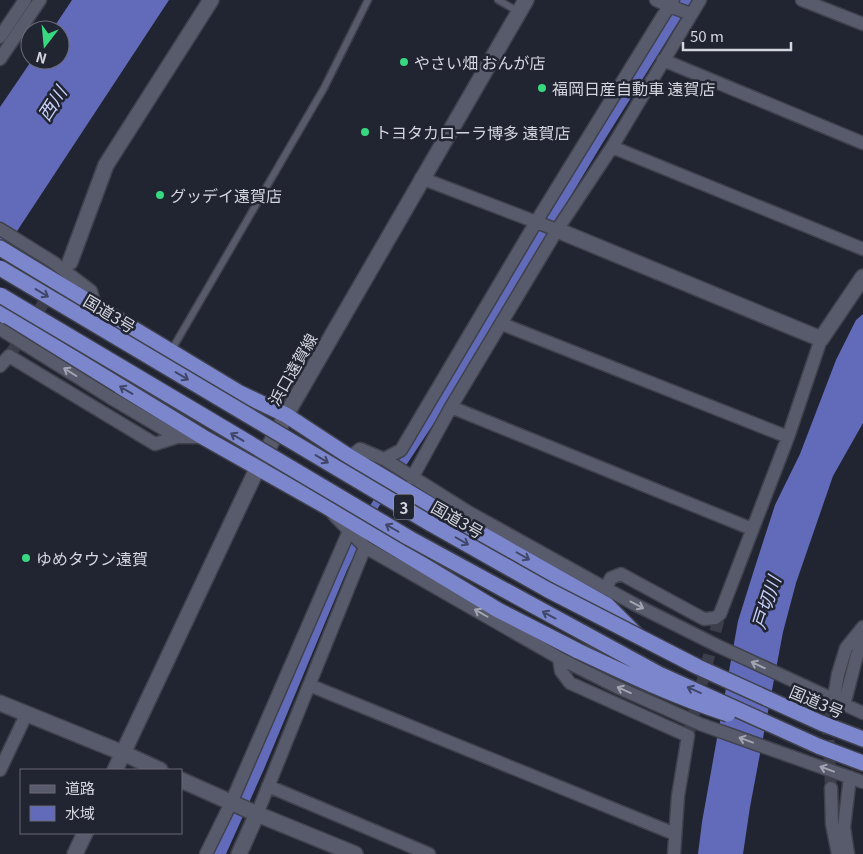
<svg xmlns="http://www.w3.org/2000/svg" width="863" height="854" viewBox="0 0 863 854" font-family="Georgia,'Noto Sans JP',serif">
<rect width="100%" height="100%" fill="#212431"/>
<path fill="#626bba" d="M72 0H169L0 257V107L32 60H60V30H52Z
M680 0H692L602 144 434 423 378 508 347 570 264 769 226 854H211L345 545 439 397 462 357Z
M863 314V423L833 476 796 583 783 632 750 807 743 854H698L702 822 738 621 754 570 775 505 800 454 836 360 856 320Z"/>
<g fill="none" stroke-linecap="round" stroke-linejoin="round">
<path stroke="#3c3f4b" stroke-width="12" stroke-dasharray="12 6" stroke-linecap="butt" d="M9 356 62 275
M688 736 720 614
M831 788 828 732 834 697"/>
<defs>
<path id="lane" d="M498 0 519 12
M171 351 324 88 368 0"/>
<path id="street" d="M656 0 669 6 673 0
M802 0 863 24
M0 37 25 0
M0 59 40 0
M663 60 863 143
M612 147 863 249
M421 178 557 230
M0 229 53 262 91 291 95 306
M502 324 788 437
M0 366 9 356 155 444 177 437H203
M111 398 177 437
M451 407 752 529
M350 457 360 449 384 459 470 513 634 604 718 646 863 713
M384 459 401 450 536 222 669 6 691 14
M412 478 451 407 557 230 612 147 700 0
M334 515 365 547 559 658 619 688 700 724 863 782
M606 588 611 578 621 574 704 619 715 618 720 614 788 437 821 339
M559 658 561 671 570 683 688 736 678 796 674 854
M309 685 675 834
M834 697 838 674 846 648 863 627
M844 705 857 655 863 642
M0 770 27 713
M268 786 429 854
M831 788 832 824 838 854
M257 814 365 547
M206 854 231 803 349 531
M848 854 844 827 850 777"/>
<path id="secondary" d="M557 230 821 339 863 277
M70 262 106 165 211 0
M0 703 123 753 160 770
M115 770 257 469 286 415 526 0
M181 780 257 814 355 854
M75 854 85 833
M239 854 257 814"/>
<path id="highway" d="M0 248 238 392 286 415 350 457 432 506 607 605 635 633
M0 313 203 437 327 507 498 610 578 651
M821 723 863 739
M818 746 863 763"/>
</defs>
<use href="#lane" stroke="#3f414c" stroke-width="9"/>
<use href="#street" stroke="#3f414c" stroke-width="15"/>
<use href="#secondary" stroke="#3f414c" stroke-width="18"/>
<use href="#highway" stroke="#3f414c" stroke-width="18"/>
<use href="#lane" stroke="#585b6b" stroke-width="6"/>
<use href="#street" stroke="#585b6b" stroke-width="12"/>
<use href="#secondary" stroke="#585b6b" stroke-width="15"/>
<use href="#highway" stroke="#7b86cd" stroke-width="15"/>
<defs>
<path id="street-bridge" d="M0 329 111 398"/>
<path id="highway-bridge" d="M0 268 431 524 548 590 698 667 821 723
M0 295 409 538 659 674 818 746
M578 651C627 674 676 697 728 714"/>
</defs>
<use href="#street-bridge" stroke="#3f414c" stroke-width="15" stroke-linecap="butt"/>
<use href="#highway-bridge" stroke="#3f414c" stroke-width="18" stroke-linecap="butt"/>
<use href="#street-bridge" stroke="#585b6b" stroke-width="12"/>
<use href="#highway-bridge" stroke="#7b86cd" stroke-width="15"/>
</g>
<defs><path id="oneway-shaft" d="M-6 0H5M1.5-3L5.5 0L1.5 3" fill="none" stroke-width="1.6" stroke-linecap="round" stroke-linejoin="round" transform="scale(1.25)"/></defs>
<g stroke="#404668">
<use href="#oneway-shaft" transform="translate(42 293) rotate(31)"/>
<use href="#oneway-shaft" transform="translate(182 376) rotate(31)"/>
<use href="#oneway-shaft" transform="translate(126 390) rotate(-149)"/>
<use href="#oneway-shaft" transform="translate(237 437) rotate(-149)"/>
<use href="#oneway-shaft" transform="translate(322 459) rotate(31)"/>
<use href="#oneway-shaft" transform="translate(392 528) rotate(-150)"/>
<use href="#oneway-shaft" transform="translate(462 541) rotate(30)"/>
<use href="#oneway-shaft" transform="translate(523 556) rotate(30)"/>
<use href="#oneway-shaft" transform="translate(549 615) rotate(-152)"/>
<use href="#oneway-shaft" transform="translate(694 690) rotate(-156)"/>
</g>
<g stroke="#a2a5b1">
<use href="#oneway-shaft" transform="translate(70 372) rotate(-148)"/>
<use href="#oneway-shaft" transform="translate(637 605) rotate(28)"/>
<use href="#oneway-shaft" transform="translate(481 613) rotate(-150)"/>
<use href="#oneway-shaft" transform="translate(758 665) rotate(-155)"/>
<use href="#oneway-shaft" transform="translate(624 690) rotate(-156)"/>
<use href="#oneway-shaft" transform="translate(746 740) rotate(-160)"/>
<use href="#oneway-shaft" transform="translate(827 769) rotate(-160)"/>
</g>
<g fill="#37d880" stroke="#212431" stroke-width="2">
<circle cx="404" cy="62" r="5"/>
<circle cx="542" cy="88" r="5"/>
<circle cx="365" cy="132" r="5"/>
<circle cx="160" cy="195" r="5"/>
<circle cx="26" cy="558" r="5"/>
</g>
<g text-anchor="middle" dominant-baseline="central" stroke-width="5" stroke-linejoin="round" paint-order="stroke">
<rect fill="#212431" stroke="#9ea1ab" stroke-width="1" x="394" y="494.5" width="20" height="25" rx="4"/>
<g font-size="15" font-weight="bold" fill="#d4d6df">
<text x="404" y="507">3</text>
</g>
<g font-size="16" fill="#d4d6df" stroke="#212431" text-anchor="start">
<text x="414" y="62">やさい畑 おんが店</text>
<text x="552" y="88">福岡日産自動車 遠賀店</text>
<text x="375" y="132">トヨタカローラ博多 遠賀店</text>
<text x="170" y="195">グッデイ遠賀店</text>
<text x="36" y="558">ゆめタウン遠賀</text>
</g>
<g font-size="16" fill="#d4d6df" stroke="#212431">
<text transform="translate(110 313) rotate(31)">国道3号</text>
<text transform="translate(292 369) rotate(-60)">浜口遠賀線</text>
<text transform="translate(458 519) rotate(30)">国道3号</text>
<text transform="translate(817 701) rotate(23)">国道3号</text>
</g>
<g font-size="18" font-style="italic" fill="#c9d1fc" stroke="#212431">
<text transform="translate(51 103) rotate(-57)">西川</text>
<text transform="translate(765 602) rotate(-72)">戸切川</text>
</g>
</g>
<rect x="20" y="769" width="162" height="65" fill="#212431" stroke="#696b77"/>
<rect x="30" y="785" width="25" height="8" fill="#585b6b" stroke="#696b77"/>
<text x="65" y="794" font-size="15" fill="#d4d6df">道路</text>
<rect x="30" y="806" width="25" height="15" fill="#626bba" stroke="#696b77"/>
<text x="65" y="819" font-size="15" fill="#d4d6df">水域</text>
<g transform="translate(45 45) rotate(196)"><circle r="24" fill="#212431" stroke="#696b77"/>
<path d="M0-4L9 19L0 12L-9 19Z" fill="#37d880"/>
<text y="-8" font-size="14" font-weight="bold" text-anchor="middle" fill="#d4d6df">N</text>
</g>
<path d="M683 42v8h108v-8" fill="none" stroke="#d4d6df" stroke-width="2.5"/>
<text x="690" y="42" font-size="15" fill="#d4d6df" stroke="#212431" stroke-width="4" paint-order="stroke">50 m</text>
</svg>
